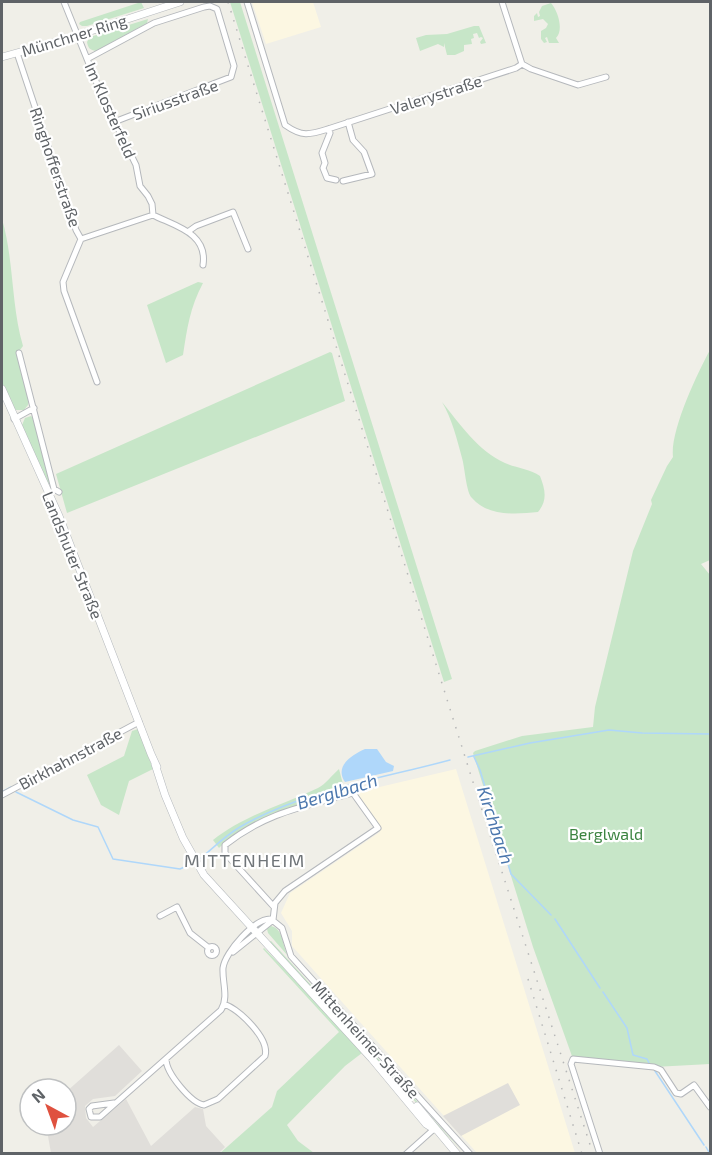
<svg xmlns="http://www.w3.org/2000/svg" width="712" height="1155" viewBox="0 0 712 1155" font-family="'Exo 2',sans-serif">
<rect width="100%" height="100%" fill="#f0efe8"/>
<path fill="#fcf7e2" d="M252 2H313L321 27 266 44Z
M456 769 575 1153H477L292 946V931L281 913 290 893 380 832 354 793Z"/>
<path fill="#e0deda" d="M119 1045 142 1071 115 1096 93 1099 85 1106 86 1118 93 1127 126 1099 151 1146 195 1107 203 1109 206 1126 225 1147 218 1154 51 1153 46 1125H66V1092Z
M508 1083 520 1105 461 1136 443 1116Z"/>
<path fill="#c7e6c8" d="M141 2 144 8 87 26H82L79 24 80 22Z
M230 2H240L452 679 444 682Z
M551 3C558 11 564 30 556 38L559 43H549L547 37 545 38 547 42 544 43 541 39V31L546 28 548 24 543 19 534 21V16L537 13 538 17 540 16 539 12 542 6Z
M148 19 147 23 96 51C90 50 88 48 87 42L90 37Z
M474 26H479L486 43 481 44 480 42 483 38 481 37 479 38 477 33 473 34 474 38 471 39 472 44 464 45V51L455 55H447L444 43V47L438 44 420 51 416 38 426 35 447 34Z
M2 219C14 260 11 305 23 346L17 354 29 399 28 405 24 410H16L11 405 2 384Z
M198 282 203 283C190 307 187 329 183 355L166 363 147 305Z
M710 350V560L701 564 710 575V1064L654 1067 573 1059 533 947 473 753 475 751 522 736 593 727 595 707 633 551 652 504 651 500 667 466 673 457C670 431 697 374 710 350Z
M330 352 332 353 345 401 67 513 56 474Z
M442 402C460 424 478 451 505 463 516 468 530 469 540 476 545 489 548 500 538 512 517 514 488 517 472 498 466 492 465 468 462 458 457 439 452 419 442 402Z
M31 416 34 419 51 483 48 484 22 425 25 418Z
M138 729 153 769 129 781 119 815 101 805 87 775 124 756 132 731Z
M339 769 345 792C302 803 252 816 219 848L213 840C245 815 282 805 318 788 326 784 332 775 339 769Z
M271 926C284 929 282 946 288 956L268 933 267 929Z
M271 941 272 942 464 1153 390 1075 269 942Z
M264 948 313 998 362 1053 345 1066 287 1125 298 1141 314 1153 219 1154 272 1107 277 1091 339 1032 263 949Z"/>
<path fill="#afd7fa" d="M365 749H377L386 762 394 766 393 771 345 782C334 766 352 755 365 749Z"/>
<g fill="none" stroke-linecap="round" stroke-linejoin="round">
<path stroke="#afd7fa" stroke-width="1.5" d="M468 757 530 743 609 730 642 733 710 734
M474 757 480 770 511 874 551 915
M2 792 11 787
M16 792 73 820 98 827 113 859 180 869 191 864
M201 858C213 848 226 835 240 827 304 790 380 779 450 760
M555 919 600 988
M603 992 627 1028 633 1055 647 1059 649 1063
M655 1071 704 1145
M706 1147 710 1154"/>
<defs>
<path id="street" d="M64 2 102 96 136 165 140 186 148 196 152 204 153 215
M247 2 285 125C302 137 309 135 328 129L516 68 522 64
M502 2 522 64
M17 53 76 230 81 239
M87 59 154 23 204 7 210 6 217 9 234 66 231 77 114 122
M522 64 531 69 578 85 606 77
M328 129 330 133 322 153 325 163 323 168 327 178 336 180
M343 181 372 174 364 152 353 140 348 122
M153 215C175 226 208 233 203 265
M189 231 196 226 233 212 248 249
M81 239 63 282 64 291 97 382
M81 239 153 215
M19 353 54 489 59 492
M14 419 34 408
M2 795 139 722
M274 907 225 853V845C267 812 303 807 353 793L378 828
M160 916 177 907 190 933 209 948
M273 920 275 903 285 891 378 828
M207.5 951a4.5 4.5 0 1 1 9 0a4.5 4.5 0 1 1-9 0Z
M233 952 273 920
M166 1059C166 1073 191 1103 204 1105L218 1099 265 1056C270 1039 240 1010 224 1004
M114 1103 92 1106 89 1109 91 1117H100L221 1010C229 997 222 982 223 968 225 952 255 918 271 919L282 928 291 956 470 1154
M406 1154 434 1129
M600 1154 571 1064 573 1059 654 1067 661 1070 676 1093 681 1094 694 1085 710 1107"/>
<path id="secondary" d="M2 57 63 40 180 2
M2 389 59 516 151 754 157 767
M155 764 165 795 183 838 204 875 372 1059 426 1124 434 1129
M417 1106 457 1154"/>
</defs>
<use href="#street" stroke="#b5b8bc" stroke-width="7"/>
<use href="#secondary" stroke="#b6babe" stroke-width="8"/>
<use href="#street" stroke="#fff" stroke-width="5"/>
<use href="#secondary" stroke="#fff" stroke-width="7"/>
<path stroke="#b6b7b7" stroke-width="1.5" stroke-dasharray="1.5 8" stroke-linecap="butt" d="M228 2 472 779 593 1154
M528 979 582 1154"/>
</g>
<g text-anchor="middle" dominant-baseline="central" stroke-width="4.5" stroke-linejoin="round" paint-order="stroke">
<g font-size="16" fill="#5f6367" stroke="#fff">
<text transform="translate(74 35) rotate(-17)">Münchner Ring</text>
<text transform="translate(436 94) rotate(-18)">Valerystraße</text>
<text transform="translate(175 99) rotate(-20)">Siriusstraße</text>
<text transform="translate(111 110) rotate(66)">Im Klosterfeld</text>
<text transform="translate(56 167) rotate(71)">Ringhofferstraße</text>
<text transform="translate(73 555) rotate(68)">Landshuter Straße</text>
<text transform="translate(70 758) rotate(-28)">Birkhahnstraße</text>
<text transform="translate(366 1039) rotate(48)">Mittenheimer Straße</text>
</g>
<g font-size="16" fill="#3b8340" stroke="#fff">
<text x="606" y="833">Berglwald</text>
</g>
<g font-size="18" font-style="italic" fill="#4b77ad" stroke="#fff">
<text transform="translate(337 791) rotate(-17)">Berglbach</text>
<text transform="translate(496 825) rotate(72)">Kirchbach</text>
</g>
<g font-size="18" letter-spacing="1.5" fill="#707579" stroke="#fff">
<text x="245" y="860">MITTENHEIM</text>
</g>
</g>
<rect width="712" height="1155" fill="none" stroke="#5f6367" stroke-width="6"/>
<g transform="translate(48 1107) rotate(319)"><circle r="28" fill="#ffffff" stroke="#bfc1c2" stroke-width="1.5"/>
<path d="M0-4.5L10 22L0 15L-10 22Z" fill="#df513f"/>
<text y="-9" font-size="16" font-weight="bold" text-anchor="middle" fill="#5f6367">N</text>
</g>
</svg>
